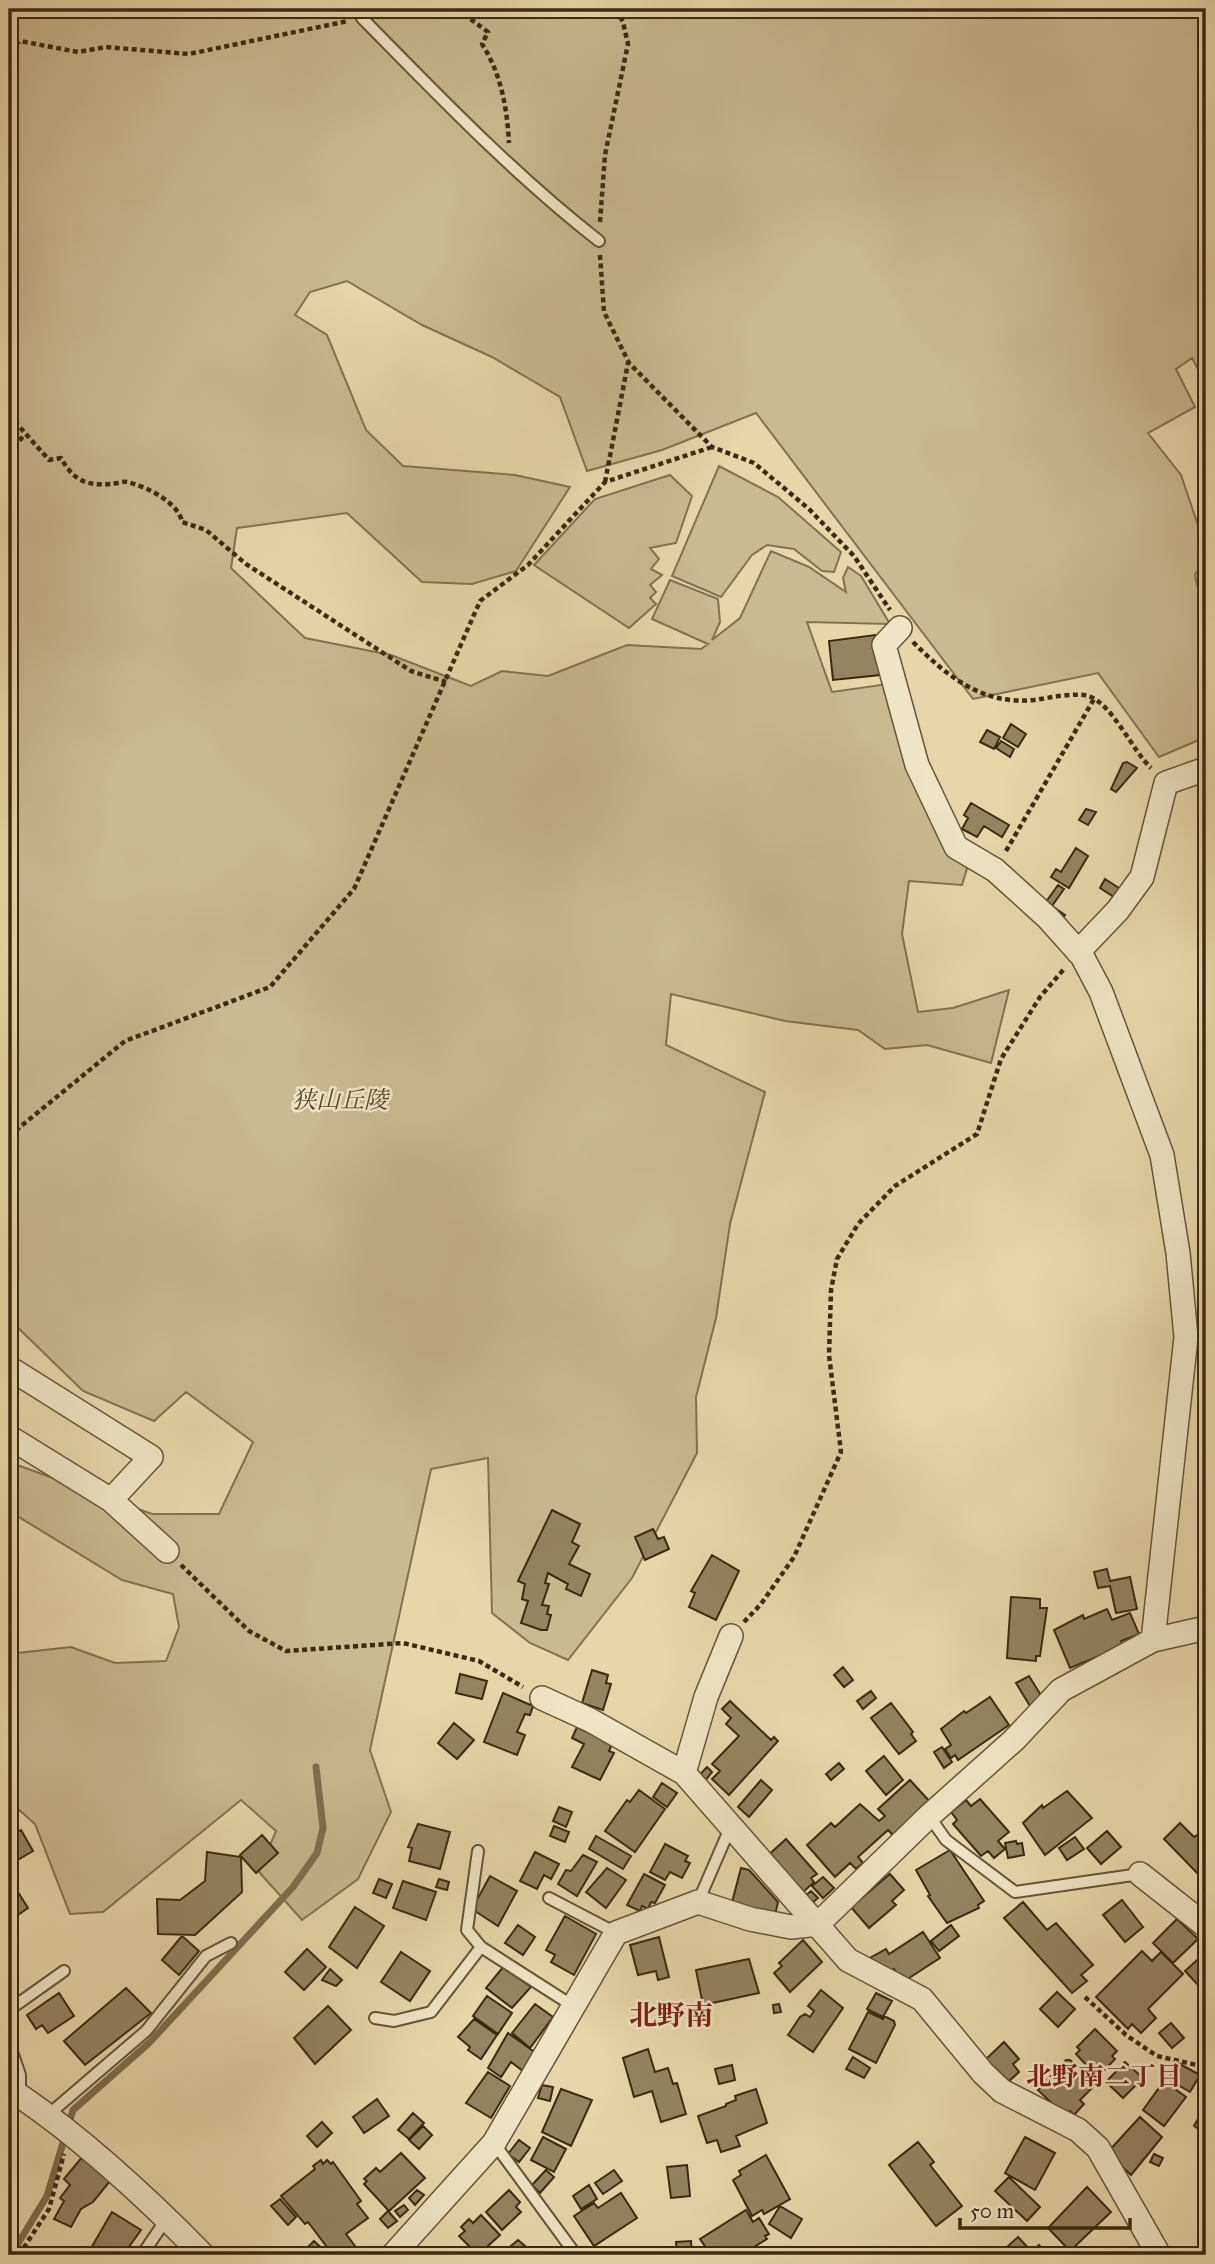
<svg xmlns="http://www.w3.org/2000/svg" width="1215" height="2264" viewBox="0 0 1215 2264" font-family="'IM FELL Great Primer','Noto Serif JP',serif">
<rect width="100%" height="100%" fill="#e8d6a8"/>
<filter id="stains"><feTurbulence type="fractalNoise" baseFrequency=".00286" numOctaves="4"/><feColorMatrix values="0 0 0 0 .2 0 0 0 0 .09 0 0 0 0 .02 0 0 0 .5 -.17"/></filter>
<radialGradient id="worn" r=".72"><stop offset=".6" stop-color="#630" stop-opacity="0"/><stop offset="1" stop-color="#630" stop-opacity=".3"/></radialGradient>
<path fill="#cbb98f" stroke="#837152" stroke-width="2" d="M9 9H1206V384L1192 358 1176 369 1195 407 1148 433 1181 475 1206 549V558L1195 575 1199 593 1206 595V737L1159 757 1098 673 973 699 756 413 662 450 587 471 560 397 492 357 422 325 347 281 310 292 295 315 327 335 366 430 403 466 515 475 570 487 516 571 472 584 422 582 347 513 237 528 231 568 305 638 391 655 471 686 502 671 548 676 627 645 701 649 708 644 652 619 670 580 718 599 720 622 712 640 740 618 771 551 809 567 846 592 843 578 848 567 861 576 890 624 807 622 832 692 888 684 969 862 962 885 909 881 902 934 918 1012 953 1008 1009 990 991 1063 927 1045 885 1049 858 1030 785 1021 671 994 666 1045 765 1092 730 1224 716 1318 696 1397 697 1453 632 1578 568 1660 530 1643 492 1613 488 1458 431 1469 370 1750 391 1812 358 1879 302 1920 259 1872 276 1831 241 1800 103 1912 70 1914 35 1824 9 1801V1654L71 1647 115 1663 166 1661 179 1627 173 1594 122 1580 9 1511V1462L152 1514H219L253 1442 186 1392 154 1421 83 1391 9 1319Z
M719 466 778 497 841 552 834 572 822 571 794 549 767 545 752 555 721 597 672 576Z
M670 475 692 496 676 543 650 548 659 559 651 569 662 575 650 585 656 592 650 598 656 604 629 628 534 565 595 499Z"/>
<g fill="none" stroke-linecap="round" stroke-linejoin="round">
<path stroke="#7f6d4f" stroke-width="7" d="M11 2255 47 2196 73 2110 149 2043 293 1887 317 1853 323 1828 316 1767"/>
</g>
<path fill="#958361" stroke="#3b2914" stroke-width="2" d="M875 635 880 675 833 680 829 641Z
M1011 724 1026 734 1018 747 1003 738Z
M987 730 1000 737 994 749 980 742Z
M1001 741 1014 749 1010 757 996 748Z
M1127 762 1137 768 1116 792 1111 789 1123 763Z
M971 803 1009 825 1002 837 984 826 977 837 962 829 968 818 964 815Z
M1086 809 1096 812 1088 825 1079 820Z
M1076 848 1088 856 1069 888 1051 877 1056 869 1061 872Z
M1105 879 1119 888 1114 897 1100 888Z
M1058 885 1064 889 1052 906 1065 915 1061 920 1043 906Z
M552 1510 580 1524 572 1542 579 1546 569 1564 590 1574 581 1596 566 1589 568 1584 548 1573 545 1583 549 1584 542 1605 549 1606 547 1614 551 1615 547 1630H541L521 1623 528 1601 522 1599 525 1584 518 1581Z
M653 1529 658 1539 664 1537 669 1549 645 1560 635 1537Z
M712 1555 739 1571 716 1620 689 1607 695 1593 691 1591Z
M1107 1569 1110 1581 1130 1577 1137 1609 1116 1613 1110 1586 1098 1588 1094 1572Z
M1011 1597 1040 1599V1608H1047L1040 1656H1036V1661L1007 1658Z
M1107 1609 1112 1620 1130 1613 1139 1634 1121 1641 1123 1646 1070 1668 1054 1630 1083 1615 1084 1619Z
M843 1667 853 1680 844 1687 834 1675Z
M592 1670 608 1675 606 1683 611 1684 603 1710 582 1703Z
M460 1674 487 1681 482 1699 456 1693Z
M1029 1676 1042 1697 1030 1706 1016 1683Z
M871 1691 876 1698 863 1709 857 1701Z
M503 1693 533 1706 530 1715 525 1714 517 1732 525 1735 517 1755 484 1742Z
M990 1697 1009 1725 958 1760 955 1755 951 1758 945 1749 951 1745 941 1729 964 1711 966 1713Z
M730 1701 771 1740 774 1737 778 1741 729 1795 712 1779 720 1771 712 1764 739 1736 726 1724 731 1718 722 1709Z
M891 1703 913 1732 911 1734 916 1741 899 1754 871 1718Z
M454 1723 474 1740 457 1759 438 1743Z
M577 1727 612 1744 609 1751 614 1753 600 1780 572 1767 584 1744 572 1738Z
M942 1747 952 1762 944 1768 934 1752Z
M884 1756 903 1780 886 1795 866 1771Z
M839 1763 844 1769 831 1780 826 1774Z
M707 1767 712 1772 704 1782 698 1777Z
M761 1780 772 1790 749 1817 738 1807Z
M910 1780 931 1803 894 1836 888 1830 858 1857 863 1863 856 1869 850 1863 835 1877 807 1845 831 1823 835 1827 860 1804 879 1821 885 1816 878 1809Z
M662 1783 677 1793 667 1807 653 1797Z
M639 1790 665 1809 635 1852 605 1831 627 1800 630 1802Z
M1067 1791 1092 1818 1045 1855 1023 1823 1042 1805 1043 1808Z
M980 1799 1009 1832 998 1841 1005 1849 994 1858 988 1851 981 1856 953 1824 957 1820 951 1812 966 1800 971 1806Z
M559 1807 572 1812 566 1827 553 1821Z
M1180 1823 1194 1837 1206 1829V1869L1199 1875 1164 1839Z
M418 1824 450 1832 440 1869 409 1861 412 1848 408 1847Z
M554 1826 569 1832 565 1842 550 1836Z
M21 1830 33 1851 9 1865V1837Z
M1107 1831 1121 1847 1101 1864 1087 1848Z
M262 1835 278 1853 256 1873 240 1855Z
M596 1836 631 1856 623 1869 589 1849Z
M1075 1837 1084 1849 1067 1860 1059 1848Z
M786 1839 817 1874 811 1878 814 1882 800 1895 763 1860Z
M1016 1841 1017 1844 1022 1843 1024 1855 1008 1858 1005 1843Z
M665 1844 688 1856 685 1861 690 1863 682 1878 670 1872 665 1880 650 1872Z
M950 1850 984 1901 978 1905 979 1908 947 1923 928 1896 930 1895 916 1870Z
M207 1852 241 1857 242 1892 195 1935 158 1934 157 1899 180 1900 205 1881Z
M535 1852 559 1864 551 1879 544 1875 537 1889 520 1881Z
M583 1855 597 1862 577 1896 558 1884 566 1870 571 1871Z
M607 1868 626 1880 606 1908 586 1892Z
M741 1868 749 1870 778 1902 774 1919 731 1906Z
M644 1874 665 1885 655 1903 651 1902 648 1909 642 1906 640 1911 627 1905Z
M890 1874 904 1890 892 1901 896 1905 869 1928 851 1907Z
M490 1876 517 1891 498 1926 472 1909Z
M823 1877 834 1888 823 1898 812 1886Z
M379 1879 392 1884 386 1898 373 1893Z
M439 1879 449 1882 447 1890 436 1887Z
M403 1881 436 1892 426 1920 393 1908Z
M9 1885 14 1886 28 1908 9 1921Z
M811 1891 818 1898 811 1904 804 1897Z
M1122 1900 1143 1927 1125 1942 1103 1915Z
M1023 1902 1047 1930 1056 1923 1093 1965 1081 1975 1087 1981 1072 1993 1004 1918Z
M355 1907 384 1926 357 1968 329 1947Z
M565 1916 596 1934 574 1975 551 1962 555 1955 546 1950Z
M1177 1919 1198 1939 1173 1963 1153 1943Z
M518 1925 535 1937 523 1955 505 1943Z
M951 1925 959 1936 939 1951 931 1941Z
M923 1932 940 1958 903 1982 894 1969 882 1974 868 1959 886 1949 889 1954Z
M13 1936 18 1947 9 1952V1938Z
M182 1936 199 1951 179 1975 162 1960Z
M659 1937 669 1977 658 1980 656 1971 638 1975 630 1945Z
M803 1940 822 1962 790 1992 774 1973 782 1966 779 1963Z
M307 1949 326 1967 304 1990 285 1972Z
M1142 1951 1152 1961 1161 1952 1183 1974 1148 2009 1156 2018 1141 2033 1132 2024 1128 2029 1096 1997Z
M401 1952 430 1971 410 2001 381 1982Z
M1206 1952V1979L1199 1986 1185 1971Z
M749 1959 759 1993 703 2005 696 1970Z
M503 1967 531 1987 512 2008 486 1988Z
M330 1969 342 1980 336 1986 322 1980Z
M126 1988 151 2013 85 2065 64 2041Z
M821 1990 843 2008 813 2052 788 2035 800 2017 805 2014 810 2017 814 2011 808 2006Z
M1057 1992 1075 2009 1058 2027 1040 2009Z
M59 1993 74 2016 48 2033 42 2025 36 2029 27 2015Z
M876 1993 892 2001 883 2017 867 2009Z
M487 1996 512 2013 498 2034 473 2016Z
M535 2004 553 2017 530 2048 512 2033Z
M779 2004 781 2012 774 2013 773 2005Z
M328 2006 351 2030 315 2064 294 2038Z
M868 2012 883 2019 884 2016 894 2021 895 2025 876 2063 849 2049Z
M474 2019 497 2035 481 2059 468 2050 470 2047 458 2037Z
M1171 2023 1184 2038 1172 2048 1159 2033Z
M1095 2029 1117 2051 1112 2056 1115 2059 1099 2076 1089 2063 1087 2066 1076 2054 1080 2050 1077 2047Z
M508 2033 536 2053 523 2071 511 2062 501 2077 488 2068Z
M1004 2042 1019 2059 1013 2064 1019 2072 1004 2086 982 2063Z
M648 2049 655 2072 668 2068 673 2084 677 2083 686 2114 661 2122 652 2091 634 2097 623 2058Z
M853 2057 870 2068 864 2078 846 2069Z
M1066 2060H1070L1096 2084 1080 2100 1084 2104 1074 2115 1070 2111 1065 2116 1038 2090Z
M1125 2062 1143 2078 1123 2098 1106 2082Z
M1178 2063 1200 2075 1190 2092 1168 2079Z
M732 2065 735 2080 719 2084 715 2069Z
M488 2072 510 2086 491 2118 466 2103Z
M1164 2081 1186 2097 1164 2126 1143 2110Z
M542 2085 553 2087 550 2101 538 2098Z
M561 2089 592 2100 571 2146 542 2132Z
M756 2089 767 2123 736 2136 740 2146 721 2152 717 2140 707 2143 698 2116 726 2106V2104L736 2100 735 2096Z
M377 2099 389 2116 364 2133 353 2117Z
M1206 2105V2134L1194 2126Z
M413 2113 424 2123 409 2139 398 2130Z
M1140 2117 1162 2137 1131 2175 1107 2153Z
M322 2122 332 2133 317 2147 307 2136Z
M423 2126 432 2135 419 2149 409 2140Z
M543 2137 566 2149 554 2172 531 2160Z
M1025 2137 1055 2153 1035 2190 1005 2173Z
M519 2140 530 2148 519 2162 508 2154Z
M918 2142 934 2162 930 2165 962 2206 936 2226 889 2165Z
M401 2153 425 2178 389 2211 364 2184 367 2181 364 2179 376 2168 380 2172Z
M1154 2154 1163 2158 1159 2166 1150 2162Z
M766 2155 790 2199 764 2214 762 2210 752 2216 733 2180 741 2175 739 2171Z
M83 2156 110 2181 93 2202 81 2209 71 2227 54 2219 64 2201 60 2198 70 2185 64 2179Z
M321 2160 323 2164 327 2160 331 2164 333 2162 361 2201 357 2204 368 2218 346 2234 355 2246 344 2255H333L308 2222 305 2224 281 2196 315 2169 313 2166Z
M687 2165 690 2196 671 2198 667 2167Z
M546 2170 554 2177 540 2193 532 2185Z
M614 2170 622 2181 603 2194 595 2183Z
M1009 2177 1040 2207 1027 2221 995 2191Z
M589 2185 597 2199 581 2209 573 2196Z
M1087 2187 1111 2212 1070 2251 1048 2228Z
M417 2190 424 2195 415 2205 409 2198Z
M509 2190 520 2202 516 2207 521 2212 502 2230 486 2212Z
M621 2193 637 2218 594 2246 574 2216 594 2203 598 2208Z
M280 2199 296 2217 288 2225 271 2206Z
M404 2205 408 2210 400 2217 395 2211Z
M780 2206 802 2219 791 2238 769 2224Z
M746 2210 753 2222 759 2218 769 2234 765 2236 767 2239 754 2247 757 2252 752 2255H711L700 2239Z
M388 2211 397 2221 388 2228 380 2219Z
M112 2212 141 2230 123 2255H87Z
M481 2215 500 2235 478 2255 459 2236 465 2231 461 2227 469 2219 473 2223Z
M1018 2237 1032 2252 1039 2245 1048 2255H998Z
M518 2240 530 2250 524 2255H500Z
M314 2241 329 2255H300Z
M691 2241 692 2255H677L676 2242Z"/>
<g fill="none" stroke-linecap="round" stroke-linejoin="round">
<defs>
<path id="lane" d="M357 9 362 18C438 95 513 174 599 241
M929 1816 946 1840 1015 1892 1140 1874
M478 1851 467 1930 481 1947
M549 1898 616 1933
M698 1902 730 1828
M9 2010 64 1971
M375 2018 394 2021 431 2012 481 1947 573 2006
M9 2043 20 2075V2096
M48 2115 146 2031 206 1956 231 1943
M494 2143 576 2255
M142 2255 167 2218"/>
<path id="street" d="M900 628 884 645 917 765 956 847 995 870 1048 918 1082 956 1101 992 1162 1155 1178 1253 1186 1337 1153 1640
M1078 952 1118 910 1142 877 1166 783 1206 769
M9 1377 14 1371 151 1457 111 1500
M9 1437 111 1500 167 1551
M542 1698 590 1720 684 1773 848 1960 922 1999 983 2073 1002 2091 1078 2130 1098 2148 1159 2255
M684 1773 706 1697 731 1636
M1140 1874 1206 1926
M9 2098 20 2096C86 2141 147 2198 203 2255
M393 2255 494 2143 616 1933 698 1902 750 1919 791 1927 818 1924 929 1816 1014 1740 1061 1690 1153 1640 1206 1628"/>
</defs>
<use href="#lane" stroke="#665439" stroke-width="14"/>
<use href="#street" stroke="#665439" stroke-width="26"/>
<path stroke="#3b2914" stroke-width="4.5" stroke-dasharray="5 3.5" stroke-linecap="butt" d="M457 9 488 32 482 44C501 74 507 107 509 143
M380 13 394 9
M9 50 20 41 78 52 106 47 189 54 348 21
M600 222 605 155 628 44 623 22 616 9
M600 255 604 312 629 363 712 447 754 463 809 509 854 556 890 610
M9 415 49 460 61 458C73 480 86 486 110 484 115 484 122 481 127 482 146 486 179 503 182 522L206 530 246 564 411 671 446 682
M9 454 24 435
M605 482 628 363
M913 642C948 677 982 705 1034 700 1049 698 1074 692 1088 696 1112 703 1132 750 1151 768
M1006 851 1094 699
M9 1136 125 1041 270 987 354 889 480 601 528 565 605 482 712 447
M181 1565 249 1631 286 1651 403 1643 479 1661 523 1687
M744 1622 761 1604 794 1557 841 1452 829 1355 831 1290 837 1259 858 1224 895 1186 977 1134 1001 1059 1040 997 1064 969
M1085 1997 1126 2035 1157 2056 1206 2067
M19 2255 49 2209 64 2154"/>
<use href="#lane" stroke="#f0e4c6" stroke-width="10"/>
<use href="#street" stroke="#f0e4c6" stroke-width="23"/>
</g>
<g text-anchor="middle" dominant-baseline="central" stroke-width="5" stroke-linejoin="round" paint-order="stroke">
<g font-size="24" font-style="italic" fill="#58462d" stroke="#f0e4c6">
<text x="340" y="1100">狭山丘陵</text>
</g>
<g font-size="26" font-weight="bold" fill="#7a1f14" stroke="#f0e4c6">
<text x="1104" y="2076">北野南二丁目</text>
</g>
<g font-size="28" font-weight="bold" fill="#7a1f14" stroke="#f0e4c6">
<text x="671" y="2015">北野南</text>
</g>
</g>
<rect width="1215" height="2264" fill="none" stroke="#e8d6a8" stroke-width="35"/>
<rect x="10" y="10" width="1194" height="2243" fill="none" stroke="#3b2914" stroke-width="3.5"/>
<rect x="18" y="18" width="1180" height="2229" fill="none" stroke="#3b2914" stroke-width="2"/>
<path d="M960 2218v10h170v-10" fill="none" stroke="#3b2914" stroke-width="3.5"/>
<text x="970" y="2218" font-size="21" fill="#3b2914" stroke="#f0e4c6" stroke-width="5" paint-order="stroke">50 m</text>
<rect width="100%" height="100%" filter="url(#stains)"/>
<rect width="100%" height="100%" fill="url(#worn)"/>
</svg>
